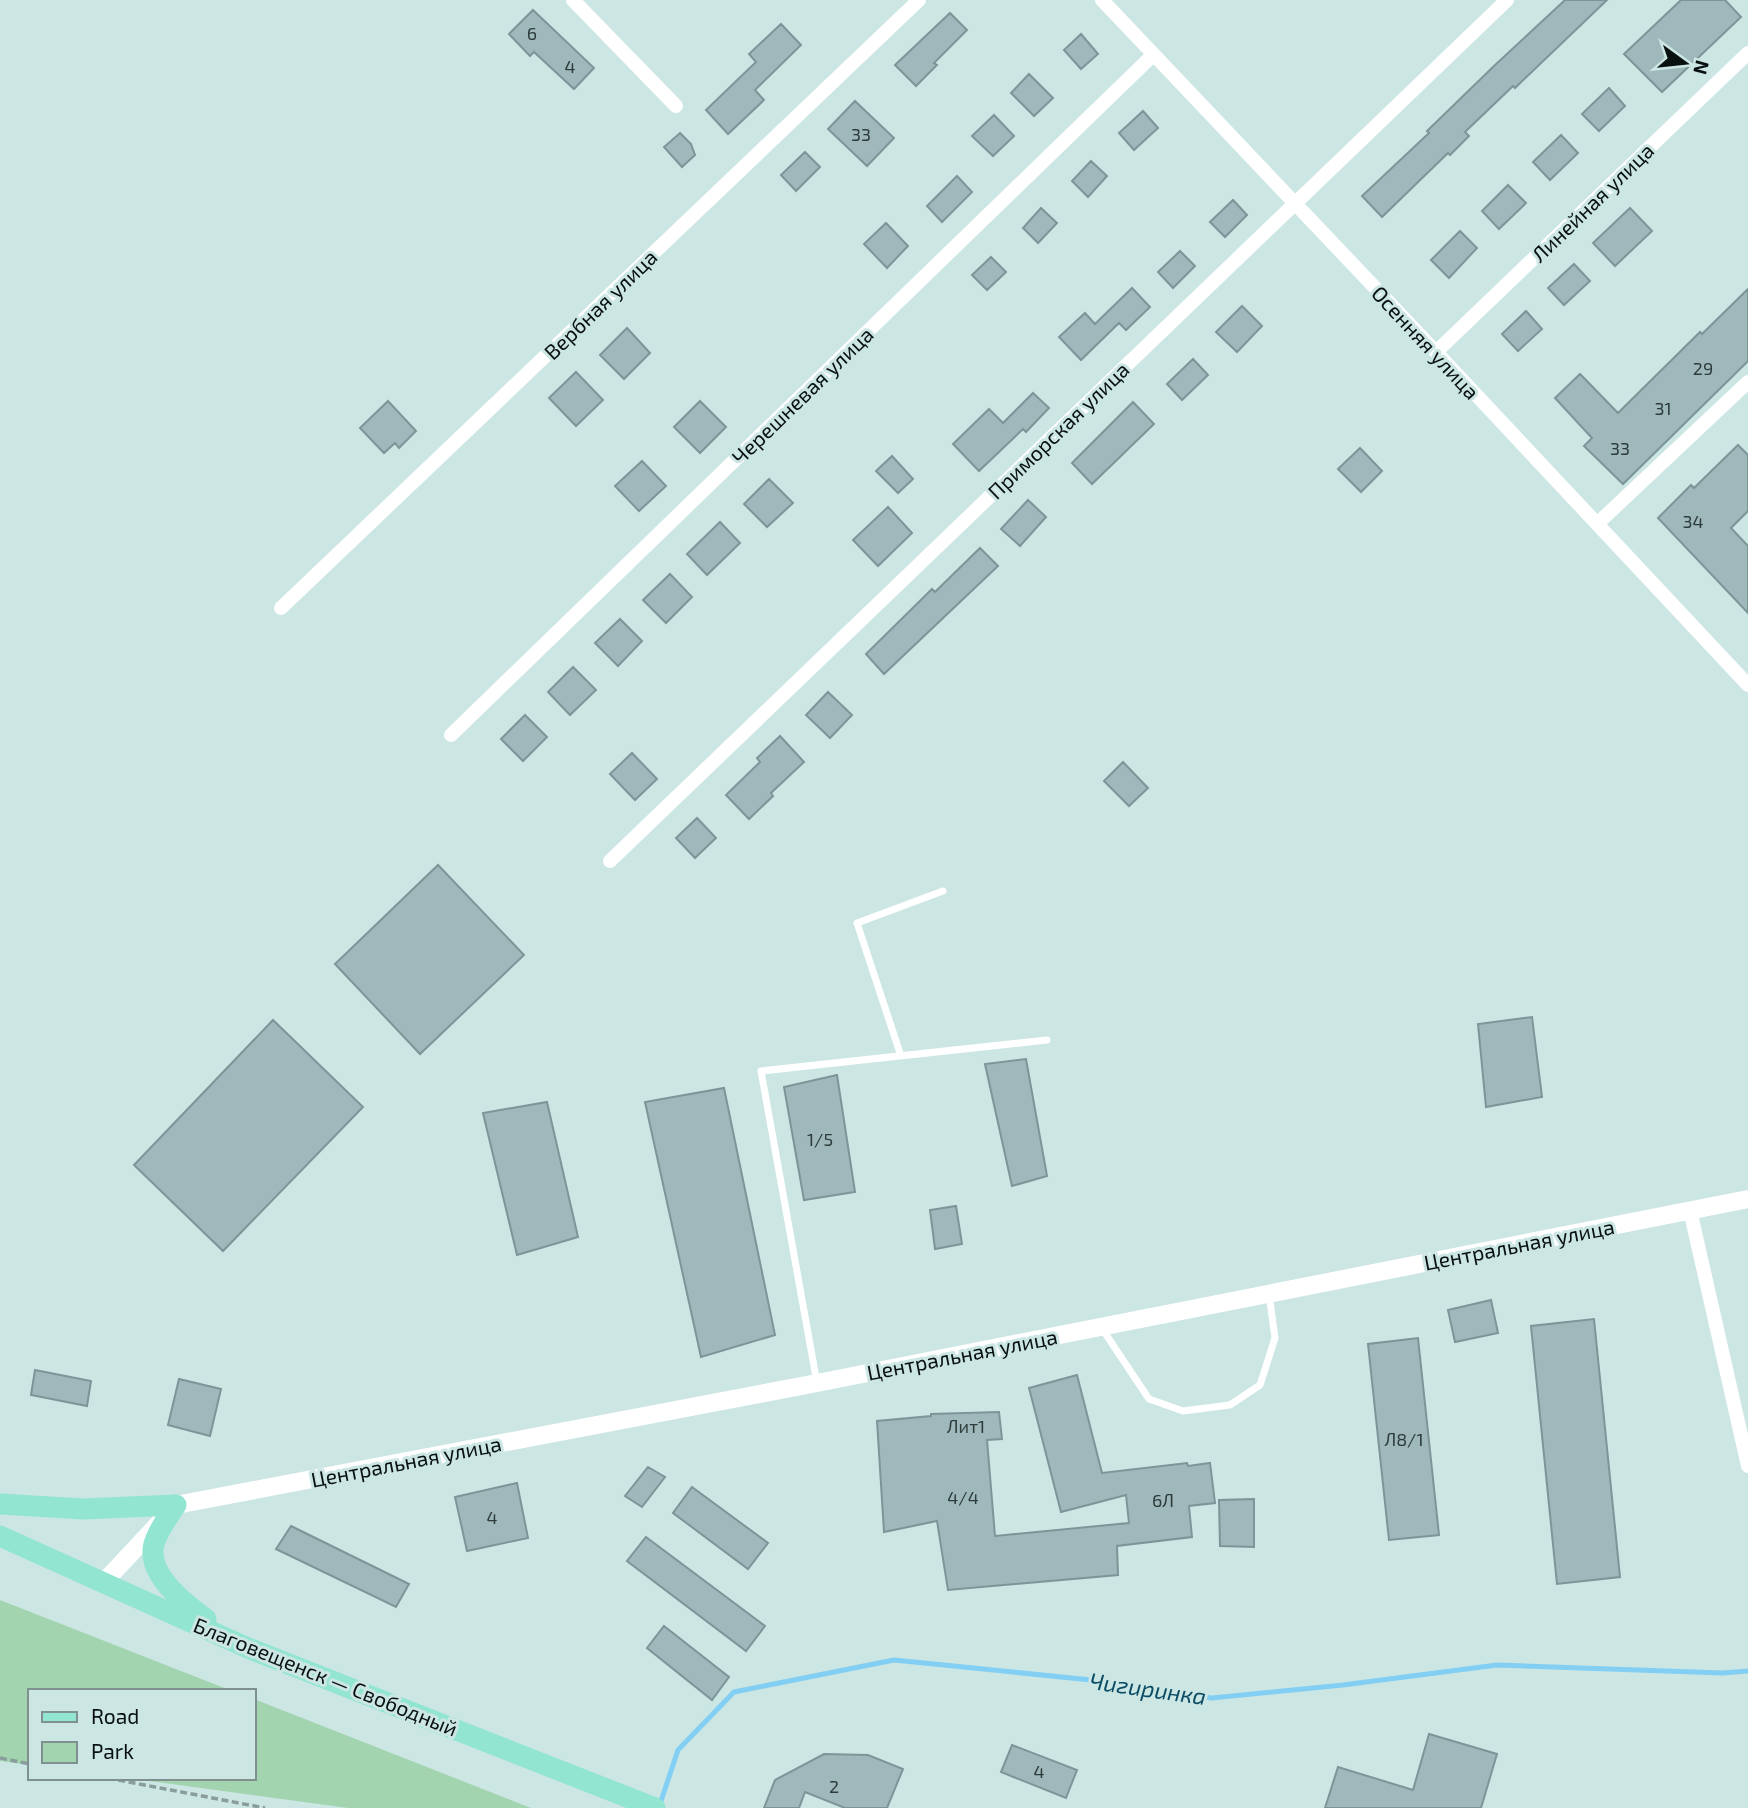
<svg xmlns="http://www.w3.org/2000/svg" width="1748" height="1808" viewBox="0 0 1748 1808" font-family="'Exo 2',sans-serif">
<rect width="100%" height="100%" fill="#cce6e4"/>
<path fill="#a3d4b0" d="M0 1600 232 1691H30V1765L0 1761Z
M254 1699 531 1808H348L127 1778H254Z"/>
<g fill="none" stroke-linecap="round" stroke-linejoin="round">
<path stroke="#82cff3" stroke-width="5" d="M659 1807 678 1750 734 1692 894 1660 1091 1680 1212 1698 1343 1685 1497 1665 1723 1673 1748 1671"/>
</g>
<path fill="#9eb8bc" stroke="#7c9599" stroke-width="2" d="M1565 0H1607L1515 88 1513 86 1465 132 1469 136 1450 155 1448 153 1382 217 1362 196 1429 133 1427 131 1494 66Z
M1681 0H1725L1741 17 1662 92 1624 54Z
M533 10 594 68 574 89 534 52 530 56 509 34Z
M950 13 967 30 934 63 937 65 916 86 895 65Z
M781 24 801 45 755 90 764 100 728 134 706 110 756 62 749 54Z
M1081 34 1098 54 1081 69 1064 50Z
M1029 74 1053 98 1034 116 1011 93Z
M1609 88 1625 106 1599 131 1582 114Z
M855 101 894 138 867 166 828 129Z
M1143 111 1158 128 1134 150 1119 133Z
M994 115 1014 136 993 156 972 136Z
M680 133 691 144 695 155 682 167 664 147Z
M1561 135 1578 153 1550 180 1533 162Z
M805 152 820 167 796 191 781 175Z
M1091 161 1107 176 1088 197 1072 181Z
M957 176 972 192 942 222 927 206Z
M1508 185 1526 203 1499 229 1482 211Z
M1233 200 1247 215 1225 237 1210 222Z
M1041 208 1057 223 1038 243 1023 228Z
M1630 208 1652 231 1615 266 1593 243Z
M886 223 908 246 887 268 864 244Z
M1460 231 1477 248 1449 278 1431 260Z
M1180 251 1195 266 1173 288 1158 272Z
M991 257 1006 272 987 290 972 275Z
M1574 264 1590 281 1564 305 1548 288Z
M1132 288 1150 307 1126 330 1119 323 1081 360 1059 337 1085 313 1095 324Z
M1748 289V361L1623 484 1584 446 1592 438 1555 398 1580 374 1618 413 1700 332 1702 334Z
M1242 306 1262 326 1237 352 1216 332Z
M1526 311 1542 329 1518 351 1502 334Z
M627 328 650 353 624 379 600 355Z
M1193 359 1208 375 1182 400 1167 384Z
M576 372 603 400 576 426 549 398Z
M1033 393 1049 408 1026 432 1023 429 979 471 953 444 989 409 1003 423Z
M388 401 416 431 399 448 395 443 384 453 360 428Z
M700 401 726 427 700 453 674 427Z
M1133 402 1154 424 1092 484 1072 463Z
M1738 445 1748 455V511L1731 528 1748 546V613L1658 518 1691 485 1694 488Z
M1360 448 1382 471 1361 492 1338 469Z
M892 456 913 479 898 493 876 471Z
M642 461 666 486 639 511 615 486Z
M769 479 793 503 767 527 744 504Z
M1028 500 1046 517 1020 546 1001 529Z
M888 507 912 533 878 566 853 540Z
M720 522 740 543 707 575 687 554Z
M980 548 998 566 884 674 866 654 932 589 935 592Z
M670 574 692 597 666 623 643 600Z
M620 619 642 641 618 666 595 643Z
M573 667 596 690 570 715 548 692Z
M828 692 852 715 830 738 806 715Z
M525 715 547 737 523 761 501 739Z
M780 736 804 762 771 793 773 796 749 819 726 795 760 762 757 758Z
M632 753 657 779 635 800 610 774Z
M1123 762 1148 788 1129 806 1104 781Z
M697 818 716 838 695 858 676 838Z
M438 865 524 955 420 1054 335 964Z
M1532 1017 1542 1097 1486 1107 1478 1024Z
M273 1020 363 1107 223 1251 134 1165Z
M1026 1059 1047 1176 1012 1186 985 1064Z
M837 1075 855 1192 804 1200 784 1087Z
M724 1088 775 1335 701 1357 645 1102Z
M547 1102 578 1237 517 1255 483 1113Z
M956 1206 962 1244 935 1249 930 1210Z
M1491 1300 1498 1333 1455 1342 1448 1310Z
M1594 1319 1620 1577 1557 1584 1531 1326Z
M1418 1338 1439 1535 1389 1540 1368 1344Z
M35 1370 91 1381 87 1406 31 1395Z
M1077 1375 1102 1473 1187 1463 1188 1466 1210 1463 1215 1503 1189 1506 1192 1537 1117 1546 1118 1575 948 1590 937 1521 884 1532 877 1421 931 1416V1414L999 1412 1002 1439 987 1440 995 1536 1129 1523 1126 1495 1061 1512 1029 1388Z
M179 1379 221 1389 210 1436 168 1425Z
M648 1467 665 1477 642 1507 625 1496Z
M517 1483 528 1538 467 1551 455 1497Z
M692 1487 768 1543 748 1569 673 1513Z
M1254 1499V1547L1220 1546 1219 1500Z
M291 1526 409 1584 396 1607 276 1549Z
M646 1537 765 1626 746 1651 627 1561Z
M664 1626 729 1677 712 1700 647 1648Z
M1429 1734 1497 1754 1481 1808H1325L1338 1767 1413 1790Z
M1012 1745 1077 1770 1066 1798 1001 1772Z
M824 1754 868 1755 903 1769 887 1808H845L805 1792 799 1808H764L775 1780Z"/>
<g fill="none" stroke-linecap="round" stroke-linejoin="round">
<path stroke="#899d9c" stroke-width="3.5" stroke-dasharray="7 3.5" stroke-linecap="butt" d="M0 1758 30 1764
M108 1778 265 1808"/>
<path stroke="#fff" stroke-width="7" d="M901 1056 857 923 943 891
M1101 1327 1149 1399 1183 1411 1230 1405 1260 1385 1275 1338 1269 1294
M817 1383 761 1071 1047 1040"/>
<path stroke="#fff" stroke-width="14" d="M573 0 676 106
M1102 0 1436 352 1748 685
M1436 352 1748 53
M1597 524 1748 382
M281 608 919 0
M451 735 1153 55
M610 861 1507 0
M1690 1210 1748 1466"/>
<path stroke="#fff" stroke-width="18" d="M105 1581 176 1505 817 1383 1748 1199"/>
<path stroke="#92e5d0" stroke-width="21" d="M0 1504 83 1509 176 1505
M176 1505C168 1517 158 1530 154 1544 146 1574 185 1604 206 1619
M0 1536 248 1648 655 1808"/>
</g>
<g text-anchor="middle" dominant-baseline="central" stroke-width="6" stroke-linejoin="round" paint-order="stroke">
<g font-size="18" fill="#2e3b3b">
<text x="532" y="33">6</text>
<text x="570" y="66">4</text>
<text x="861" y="134">33</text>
<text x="1703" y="368">29</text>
<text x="1663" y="408">31</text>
<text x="1620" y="448">33</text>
<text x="1693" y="521">34</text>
<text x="820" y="1139">1/5</text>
<text x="966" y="1426">Лит1</text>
<text x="1404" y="1439">Л8/1</text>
<text x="963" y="1497">4/4</text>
<text x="1163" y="1500">6Л</text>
<text x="492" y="1517">4</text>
<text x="1039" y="1771">4</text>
<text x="834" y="1786">2</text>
</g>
<g font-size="21" fill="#081110" stroke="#cce6e4">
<text transform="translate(1592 202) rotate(-44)">Линейная улица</text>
<text transform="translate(600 304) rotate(-44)">Вербная улица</text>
<text transform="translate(1426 342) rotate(47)">Осенняя улица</text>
<text transform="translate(802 395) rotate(-44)">Черешневая улица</text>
<text transform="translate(1058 430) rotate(-44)">Приморская улица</text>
<text transform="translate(1519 1244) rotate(-11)">Центральная улица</text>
<text transform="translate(962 1354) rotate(-11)">Центральная улица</text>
<text transform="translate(406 1461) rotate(-11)">Центральная улица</text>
<text transform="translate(326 1676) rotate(22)">Благовещенск — Свободный</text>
</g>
<g font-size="23" font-style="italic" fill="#0b4c65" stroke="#cce6e4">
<text transform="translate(1148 1688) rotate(8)">Чигиринка</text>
</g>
</g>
<rect x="28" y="1689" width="228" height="91" fill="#cce6e4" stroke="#7e918f" stroke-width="2"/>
<rect x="42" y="1712" width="35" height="10" fill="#92e5d0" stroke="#7e918f" stroke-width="2"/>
<text x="91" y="1724" font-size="21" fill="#081110">Road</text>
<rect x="42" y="1742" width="35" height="21" fill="#a3d4b0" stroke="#7e918f" stroke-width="2"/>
<text x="91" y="1759" font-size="21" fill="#081110">Park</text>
<g transform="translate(1685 63) rotate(105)" stroke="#cce6e4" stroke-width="5" paint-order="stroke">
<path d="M0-5L12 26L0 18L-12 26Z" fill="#081110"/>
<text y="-10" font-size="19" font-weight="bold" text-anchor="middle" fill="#081110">N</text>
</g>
</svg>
